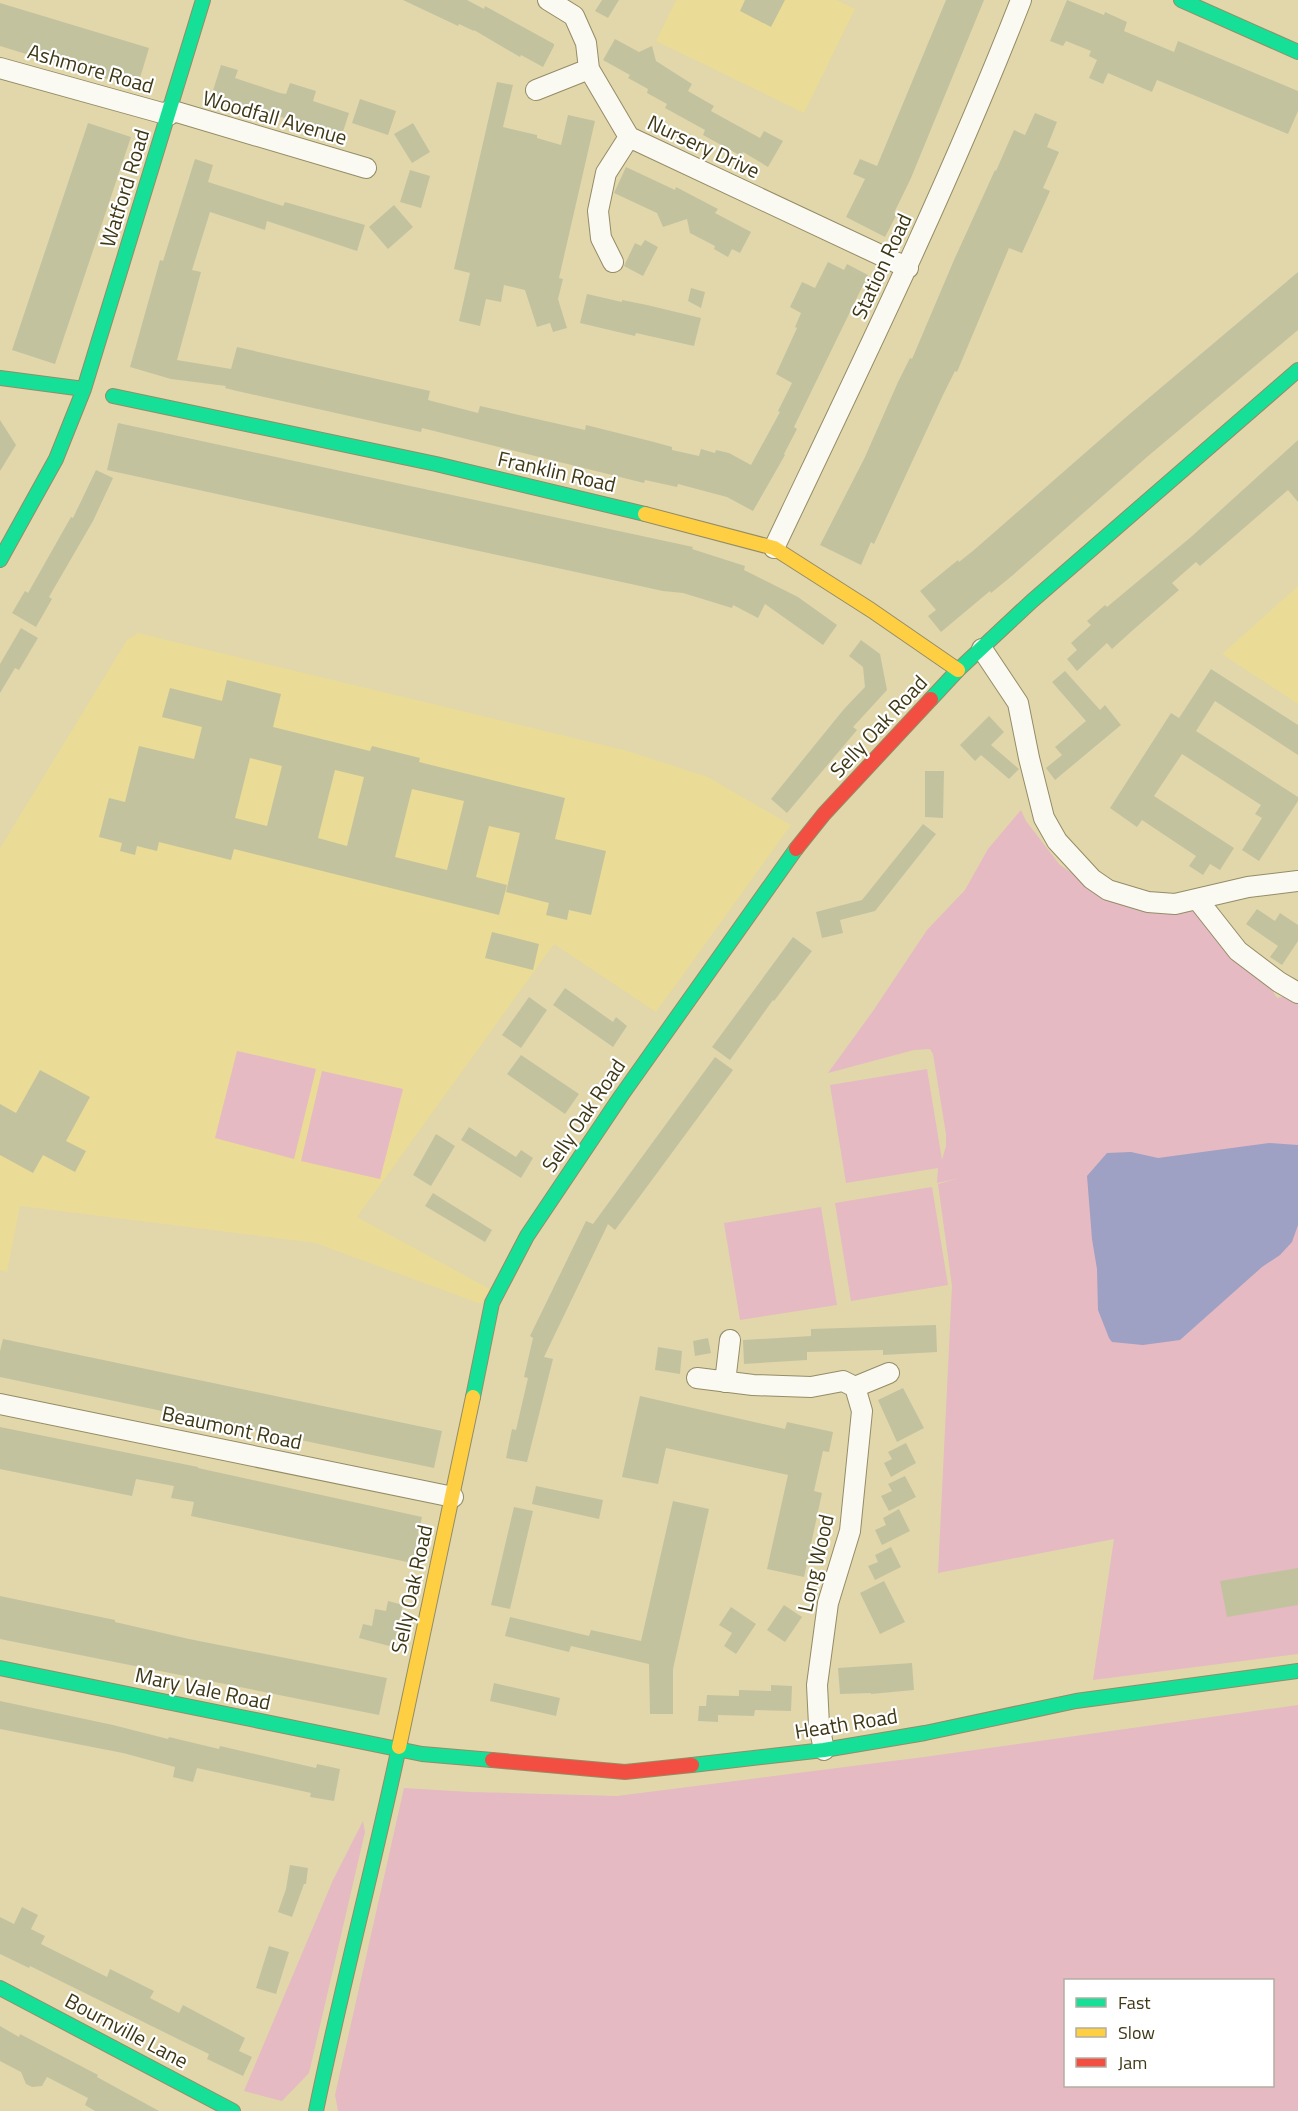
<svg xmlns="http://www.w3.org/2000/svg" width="1298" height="2111" viewBox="0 0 1298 2111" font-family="'Titillium Web',sans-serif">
<rect width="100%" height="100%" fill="#e1d7ab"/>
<path fill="#eadb96" d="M676 0H837L855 9 804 113 656 41Z
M1298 586V704L1222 654Z
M138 633 628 751 708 777 791 825 656 1012 554 944 357 1217 490 1289 481 1304 315 1243 20 1206 7 1272 0 1270V848L127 640Z"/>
<path fill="#e5bac2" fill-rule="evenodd" d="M1021 810 1026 821 1060 865 1109 898 1199 912 1267 983 1277 998 1290 995 1298 1000V1654L1093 1680 1114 1539 938 1573 952 1286 938 1184 956 1179 937 1183 938 1168 846 1183 830 1085 927 1069 942 1160 946 1146V1134L933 1054 930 1049 914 1050 828 1073 873 1011 927 930 965 890 988 849Z
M237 1051 316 1069 294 1159 215 1138Z
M322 1071 403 1089 380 1179 301 1161Z
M932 1187 948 1285 851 1301 835 1203Z
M821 1207 837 1305 740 1320 724 1223Z
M1298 1705V2111H338L335 2095 404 1788 470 1792 617 1796 924 1757ZM1066 1980H1272V2086H1066Z
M363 1821 365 1832 309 2073 282 2101 244 2091 333 1880Z"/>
<path fill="#9ea0c4" d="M1269 1143 1298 1145V1225L1292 1242 1280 1255 1262 1267 1180 1340 1143 1345 1112 1342 1109 1338 1098 1310 1097 1269 1092 1239 1087 1176 1107 1153 1131 1152 1158 1158Z"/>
<path fill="#c3c29f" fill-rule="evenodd" d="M403 0H467L484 9 485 6 554 44V46L543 67 521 55 520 57 474 30V31L459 24 458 26Z
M602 0H619L608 18 595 11Z
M745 0H785L771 27 740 11Z
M946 0H984L911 178 894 213 897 214 885 237 846 217 865 179 853 174 860 159 877 166Z
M1067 0 1104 15 1105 12 1127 22 1124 31 1174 52 1178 41 1298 91V111L1288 134 1157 80 1152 92 1108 73 1103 84 1089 78 1097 60 1089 56 1091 51 1066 41 1063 46 1050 41Z
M0 3 149 48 137 88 0 46Z
M615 39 639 52 652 46 656 61 692 84 688 91 714 106 711 111 760 138 764 131 783 141 768 167 743 152 741 156 703 135 705 130 665 108 667 104 647 93 648 89 628 78 630 75 603 60Z
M221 65 238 70 235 78 280 93 286 94 290 83 316 91 313 101 349 113 342 135 267 113 266 115 211 97Z
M497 82 513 85 503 127 537 135V138L561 145 568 115 595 121 559 278 563 279 558 299 567 328 553 332 550 323 537 327 525 290 504 285 501 302 486 299 480 326 459 321 470 273 454 269Z
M360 99 396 111 388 135 352 123Z
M1035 113 1057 122 1047 147 1059 152 1043 188 1050 191 1022 253 1009 248 957 372 955 371 943 395 874 544 871 542 861 565 820 545 865 457 898 382 910 358 912 359 954 260 995 170 996 171 1014 130 1025 135Z
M88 123 131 137 55 364 12 350Z
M413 123 430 152 412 163 394 134Z
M195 159 213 165 208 182 283 206 285 202 365 225 357 251 267 221 265 230 210 212 192 270 201 272 177 360 231 369 237 347 430 391 428 400 478 413 480 406 585 430 586 425 654 442 672 447V450L699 456 701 449 715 453 716 450 729 453 751 465 780 412 778 411 792 383 776 374 797 328 795 327 801 313 790 307 802 282 815 288 828 262 844 270 847 264 868 275 794 427 797 429 784 454 785 455 753 511 727 497 678 484 677 487 645 480 644 483 422 428 421 432 237 391 225 388 226 386 171 379 130 367 160 260 163 261Z
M626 167 675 190 676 187 718 209 715 213 751 232 740 253 732 249 728 257 714 249 715 246 690 233 687 219 663 227 657 213 614 193Z
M410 170 430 176 421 208 400 202Z
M394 205 413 227 388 249 369 227Z
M645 240 658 247 643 276 624 266 635 243 641 246Z
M1298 272V330L1147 457 1013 575 991 593 990 591 941 632 928 616 936 610 920 591 958 560 959 562 974 550 1125 418Z
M691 288 705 292 701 308 688 301Z
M587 294 622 302V300L647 305 701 318 694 346 636 333 635 336 580 323Z
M0 420 16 445 0 471Z
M118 423 693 547 692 549 745 566 744 570 798 597 837 625 823 645 765 604 758 618 733 605 732 608 683 593 663 591 107 470Z
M1298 440V502L1288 490 1200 566 1196 562 1172 583 1179 590 1133 630 1112 649 1107 643 1077 671 1067 659 1077 650 1071 643 1091 625 1087 621 1105 605 1107 607 1191 537Z
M96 470 113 478 93 521 49 597 52 599 36 627 12 613 25 591 28 593 71 517 73 518Z
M21 628 38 638 19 670 15 668 0 693V664Z
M861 640 880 654 887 690 853 727 857 730 787 813 771 799 844 709 865 687 863 667 849 656Z
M1211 669 1298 725V755L1215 701 1196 731 1298 797V801L1259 861 1242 850 1262 818 1255 814 1261 805 1182 754 1154 796 1234 848 1220 870 1210 864 1203 875 1189 866 1196 856 1142 820 1137 827 1110 808 1171 713 1179 718Z
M1065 671 1100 710 1105 705 1121 725 1055 780 1046 768 1062 755 1055 747 1086 721 1052 682Z
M227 680 281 694 273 727 370 751 372 746 420 758 419 762 565 798 555 839 606 851 591 915 569 910 567 920 546 915 549 903 506 892 520 833 489 826 476 877 507 885 499 915 234 849 231 860 159 842 157 851 137 846 135 855 120 851 122 843 99 837 109 798 125 802 139 746 194 759 202 727 162 717 170 688 222 701ZM250 758 282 766 267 826 235 818ZM335 770 364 777 347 846 318 838ZM412 789 464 801 447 870 395 857Z
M989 716 1004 732 991 745 1019 769 1009 779 981 755 975 761 960 745Z
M925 771H944L943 818 925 817Z
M923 824 936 834 875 911 840 920 843 933 822 938 816 912 862 900Z
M1257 909 1275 921 1280 913 1298 925V941L1282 965 1270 957 1278 946 1246 924Z
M492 932 539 944 533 970 485 958Z
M793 937 812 951 774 1001 773 1000 730 1060 712 1047Z
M565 988 613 1022 616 1017 627 1026 613 1047 553 1005Z
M529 997 547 1010 521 1048 502 1035Z
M521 1055 579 1094 565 1114 507 1074Z
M715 1057 733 1070 615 1230 608 1224 544 1357 553 1359 527 1462 506 1458 512 1429 516 1430 528 1378 524 1377 533 1338 530 1336 586 1221 593 1224Z
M40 1070 90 1097 66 1141 86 1151 75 1172 43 1155 33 1173 0 1155V1104L16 1113Z
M469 1127 516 1157 521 1150 533 1158 521 1178 461 1140Z
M436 1134 455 1146 431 1186 413 1175Z
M433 1193 492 1230 485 1242 425 1206Z
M936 1325 937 1352 883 1355V1350L807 1352V1360L744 1364 743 1340 811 1336V1329Z
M708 1338 711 1353 695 1356 693 1341Z
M3 1339 442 1431 434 1468 0 1377V1351Z
M658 1347 682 1351 680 1374 655 1370Z
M903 1388 924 1428 897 1442 878 1400Z
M640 1396 785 1429 787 1422 833 1432 829 1452 823 1451 814 1491 822 1493 804 1577 767 1569 788 1475 666 1448 658 1484 622 1477Z
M0 1427 198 1467V1468L422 1517 412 1563 191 1516 194 1502 171 1498 174 1486 136 1479 132 1496 0 1469Z
M906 1443 916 1463 891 1477 884 1463 892 1459 888 1452Z
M905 1476 916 1497 889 1511 881 1496 892 1491 888 1484Z
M536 1486 603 1500 599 1519 532 1504Z
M673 1501 709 1509 673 1669V1714H650L649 1664 571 1646 569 1652 505 1636 510 1617 589 1636 591 1630 641 1641Z
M514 1507 533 1511 510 1609 491 1605Z
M899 1509 910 1531 882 1545 875 1530 886 1525 883 1518Z
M891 1547 901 1567 875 1580 868 1566 878 1562 875 1555Z
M1298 1568V1605L1227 1617 1220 1581Z
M884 1581 905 1622 880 1634 860 1593Z
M0 1596 115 1620V1622L189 1639 387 1678 379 1715 0 1639Z
M388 1601 403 1605 393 1647 359 1638 363 1624 372 1626 375 1609 386 1611Z
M784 1605 802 1617 785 1642 767 1630Z
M731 1607 756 1624 736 1654 724 1646 732 1633 719 1625Z
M912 1663 914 1690 871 1694V1693L840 1694 838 1668Z
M494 1683 560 1698 556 1716 490 1701Z
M771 1685 792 1686 791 1711 755 1710 754 1716 718 1715V1722L698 1721 699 1706H706L707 1695 739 1696V1690L771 1691Z
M0 1701 113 1725 168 1739 169 1737 219 1749 220 1746 316 1768 317 1764 340 1769 334 1801 310 1797 311 1793 197 1768 193 1782 173 1777 175 1767 123 1753 0 1729Z
M290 1865 308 1868 306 1884H304L292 1917 278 1912 286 1889Z
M22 1907 38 1915 31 1929 45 1936 41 1944 107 1977 110 1969 154 1991 150 1998 179 2013 183 2005 245 2038 239 2051 252 2057 243 2076 207 2059 209 2054 184 2042 30 1966 29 1968 0 1954V1917L14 1924Z
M269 1946 289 1952 276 1994 256 1988Z
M0 2026 19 2037 20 2034 98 2075 97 2077 159 2111H95L85 2105 88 2098 47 2077 42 2086 32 2087 26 2084 21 2072 0 2061Z"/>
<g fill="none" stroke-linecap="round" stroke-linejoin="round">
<defs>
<path id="street" d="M548 0 574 16 586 43 589 69 629 137 908 268
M0 68 169 115
M536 90 589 69
M170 110 366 168
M613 262 601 238 598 211 606 173 629 137
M774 548C860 367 948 187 1021 0
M982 649 1018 703 1029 758 1044 818 1057 841 1092 879 1108 890 1148 902 1175 904 1248 887 1298 881
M1197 899 1238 951 1279 982 1298 993
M697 1378 753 1385 811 1387 843 1381 855 1387 862 1411 850 1531 828 1603 817 1685 819 1725 824 1750
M725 1382 730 1340
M855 1387 889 1373
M0 1404 453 1497"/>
<path id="fast" d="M1181 0 1298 52
M0 378 84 389
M113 396 436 464 645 514
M0 560 56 459 84 389 203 0
M931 699 958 670 1032 601 1298 370
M473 1397 492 1303 527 1236 621 1096 796 849
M0 1668 422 1754 492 1760
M692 1765 824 1750 925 1733 1076 1701 1298 1671
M0 1988 233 2111
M316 2111C341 1989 373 1869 399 1747"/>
<path id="slow" d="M645 514 774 548 871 610 958 670
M399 1747 473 1397"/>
<path id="jam" d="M796 849 824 814 931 699
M492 1760 625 1772 692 1765"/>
</defs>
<use href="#street" stroke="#948c66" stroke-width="22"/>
<use href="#fast" stroke="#948c66" stroke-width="16"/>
<use href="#slow" stroke="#948c66" stroke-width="16"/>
<use href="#jam" stroke="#948c66" stroke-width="16"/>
<use href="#street" stroke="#faf9f2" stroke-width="20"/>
<use href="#fast" stroke="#16e098" stroke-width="14"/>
<use href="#slow" stroke="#ffcf43" stroke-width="14"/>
<use href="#jam" stroke="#f24e42" stroke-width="14"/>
</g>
<g text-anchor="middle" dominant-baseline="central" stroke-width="4.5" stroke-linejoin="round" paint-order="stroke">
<g font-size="21" fill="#3f3816" stroke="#fff">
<text transform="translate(91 68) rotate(16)">Ashmore Road</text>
<text transform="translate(275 117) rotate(16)">Woodfall Avenue</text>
<text transform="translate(704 146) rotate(25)">Nursery Drive</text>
<text transform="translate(124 188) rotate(-73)">Watford Road</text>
<text transform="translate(881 266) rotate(-65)">Station Road</text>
<text transform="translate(557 471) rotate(13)">Franklin Road</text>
<text transform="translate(878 726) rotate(-47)">Selly Oak Road</text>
<text transform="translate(583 1115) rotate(-56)">Selly Oak Road</text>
<text transform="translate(232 1427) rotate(12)">Beaumont Road</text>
<text transform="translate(815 1563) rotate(-77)">Long Wood</text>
<text transform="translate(411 1589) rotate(-78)">Selly Oak Road</text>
<text transform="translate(203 1688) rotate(12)">Mary Vale Road</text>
<text transform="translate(846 1723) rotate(-9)">Heath Road</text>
<text transform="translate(127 2030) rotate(28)">Bournville Lane</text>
</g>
</g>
<rect x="1064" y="1979" width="210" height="108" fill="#ffffff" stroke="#b2afa2" stroke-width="1.5"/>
<rect x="1076" y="1998" width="30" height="9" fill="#16e098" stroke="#b2afa2" stroke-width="1.5"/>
<text x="1118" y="2009" font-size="18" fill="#3f3816">Fast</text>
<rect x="1076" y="2028" width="30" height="9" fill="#ffcf43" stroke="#b2afa2" stroke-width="1.5"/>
<text x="1118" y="2039" font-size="18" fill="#3f3816">Slow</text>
<rect x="1076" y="2058" width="30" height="9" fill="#f24e42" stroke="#b2afa2" stroke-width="1.5"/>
<text x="1118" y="2069" font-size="18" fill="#3f3816">Jam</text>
</svg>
